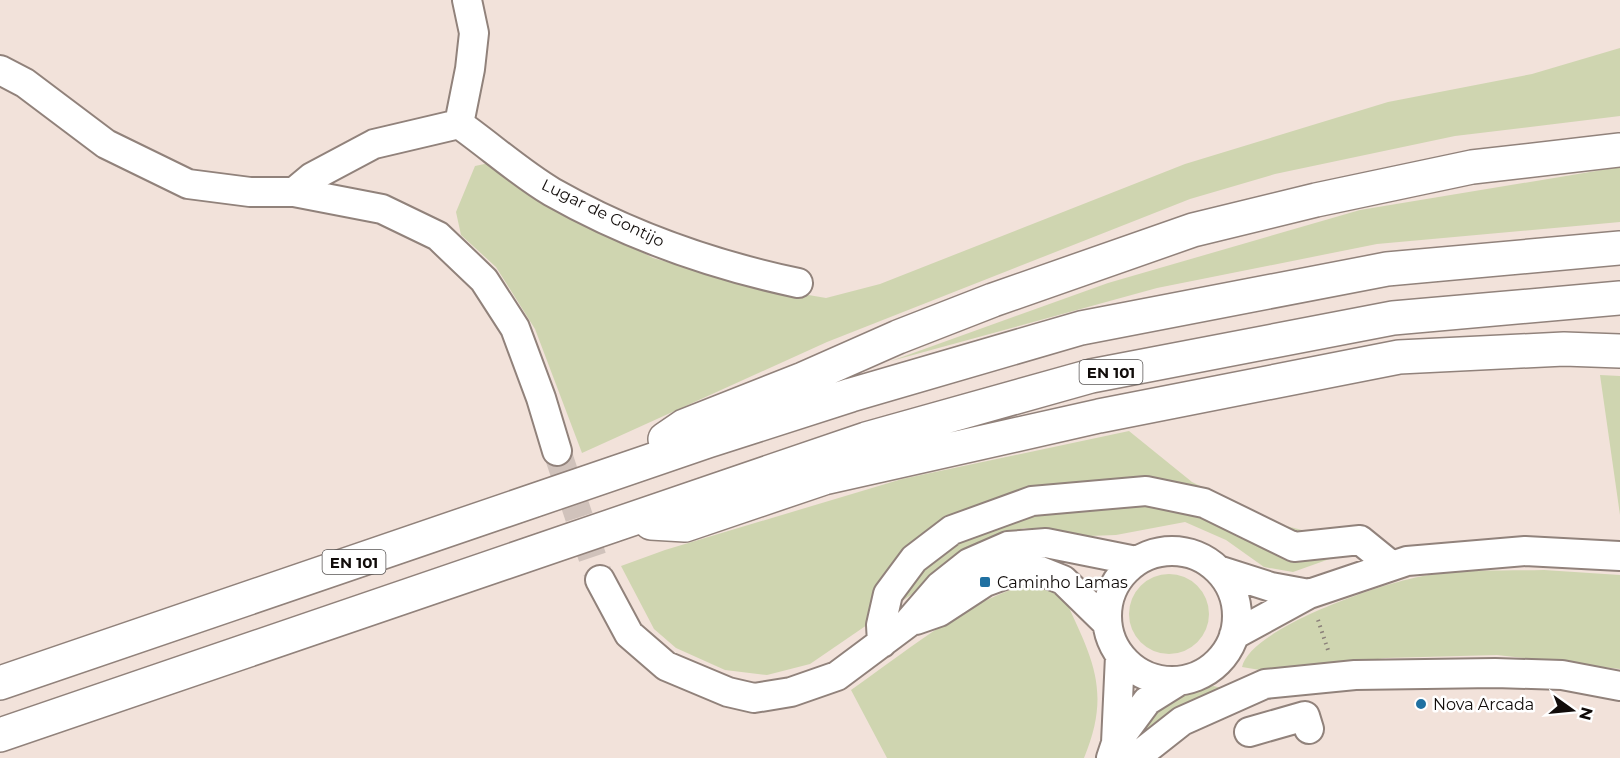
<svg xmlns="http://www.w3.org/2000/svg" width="1620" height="758" viewBox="0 0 1620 758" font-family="Montserrat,sans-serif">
<rect width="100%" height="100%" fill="#f2e2da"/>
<path fill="#cfd5b0" d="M1620 48V116L1455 136 1275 174 1190 199 827 342 582 453 535 329 496 267 461 235 456 212 475 166 489 163 548 202 653 258 751 285 826 298 880 284 1185 164 1388 102 1532 74Z
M1620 167V222L1377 244 1157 288 891 361 1108 283 1360 210Z
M1600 375 1620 376V515Z
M1129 431 1192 482 1274 523 1366 546 1293 572 1264 567 1226 540 1185 522 1116 535 1089 536 1024 528 997 536 810 664 767 675 725 670 676 648 654 629 621 566 665 550 902 479Z
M1544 570 1620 575V669L1497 655 1386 658 1272 672 1242 667C1251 627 1390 580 1429 575 1467 569 1506 571 1544 570Z
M1129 614a40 40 0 1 1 80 0a40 40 0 1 1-80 0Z
M1023 586 1043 587 1064 597C1092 658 1112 691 1084 758H887L851 690C903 654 963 603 1023 586Z
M1213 686 1228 689 1133 740C1156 706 1173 695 1213 686Z"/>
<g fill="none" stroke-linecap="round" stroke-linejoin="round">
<path stroke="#d0c2bb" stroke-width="28" stroke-dasharray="28 14" stroke-linecap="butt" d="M557 451 600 580"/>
<defs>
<path id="minor" d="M0 70 25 83 106 144 188 184 250 192H294L382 209 438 236 484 280 515 328 541 398 557 451
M459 124 470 69 474 33 467 0
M294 192 312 177 374 144 459 124C490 146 520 173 552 192 628 235 713 265 798 283
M1107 616a65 65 0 1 1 130 0a65 65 0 1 1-130 0Z
M1218 570 1271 587 1309 594
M600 580 629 634 666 666 728 692 754 698 791 692 837 676 908 623 940 586 969 563 1008 546 1046 543 1136 561
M916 620 939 612 985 582 1015 571 1038 570 1063 580 1107 623
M1234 635 1309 594 1407 561 1525 551 1620 556
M882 643 881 625 888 594 914 559 952 530 1032 501 1146 491 1204 503 1294 547 1360 540 1392 566
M1249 732 1305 716 1309 729
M1116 743 1147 701 1179 681
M1111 758 1116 743 1120 656
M1135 758 1182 721 1265 684 1355 675 1495 673 1562 675 1620 686"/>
<path id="highway" d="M665 439 684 426 803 379 898 337 993 300 1193 230 1316 200 1472 167 1620 150
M651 523 685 525 824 478 1099 416 1399 357 1564 349 1620 351
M0 683 708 441 851 395 1081 328 1387 269 1620 248
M0 735 866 439 1091 376 1393 318 1620 298"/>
</defs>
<use href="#minor" stroke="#91827b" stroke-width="32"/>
<use href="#highway" stroke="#91827b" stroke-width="36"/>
<path stroke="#8b807a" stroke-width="4" stroke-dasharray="1.5 4.5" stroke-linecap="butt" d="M1318 620 1328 650"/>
<use href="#minor" stroke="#fff" stroke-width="28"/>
<use href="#highway" stroke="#fff" stroke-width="33"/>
</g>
<g fill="#1f70a1" stroke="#fff" stroke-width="2">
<rect x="979" y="576" width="12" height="12" rx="3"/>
<circle cx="1421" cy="704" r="6"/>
</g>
<g text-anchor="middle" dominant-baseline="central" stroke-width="5" stroke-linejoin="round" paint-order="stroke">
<g fill="#fff" stroke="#585554" stroke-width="1.5">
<rect x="1079.5" y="360" width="63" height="24" rx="4.5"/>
<rect x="322.5" y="550" width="63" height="24" rx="4.5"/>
</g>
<g font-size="15" font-weight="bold" fill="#110c0a">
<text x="1111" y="372">EN 101</text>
<text x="354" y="562">EN 101</text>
</g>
<g font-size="16" fill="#110c0a" stroke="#fff">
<text transform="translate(603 213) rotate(26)">Lugar de Gontijo</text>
</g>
<g font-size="16" fill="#110c0a" stroke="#fff" text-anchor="start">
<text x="997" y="582">Caminho Lamas</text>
<text x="1433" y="704">Nova Arcada</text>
</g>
</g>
<g transform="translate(1572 710) rotate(105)" stroke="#ffffff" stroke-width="4.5" paint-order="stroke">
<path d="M0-4.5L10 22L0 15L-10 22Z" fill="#110c0a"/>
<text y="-9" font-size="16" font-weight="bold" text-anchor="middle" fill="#110c0a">N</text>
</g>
</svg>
